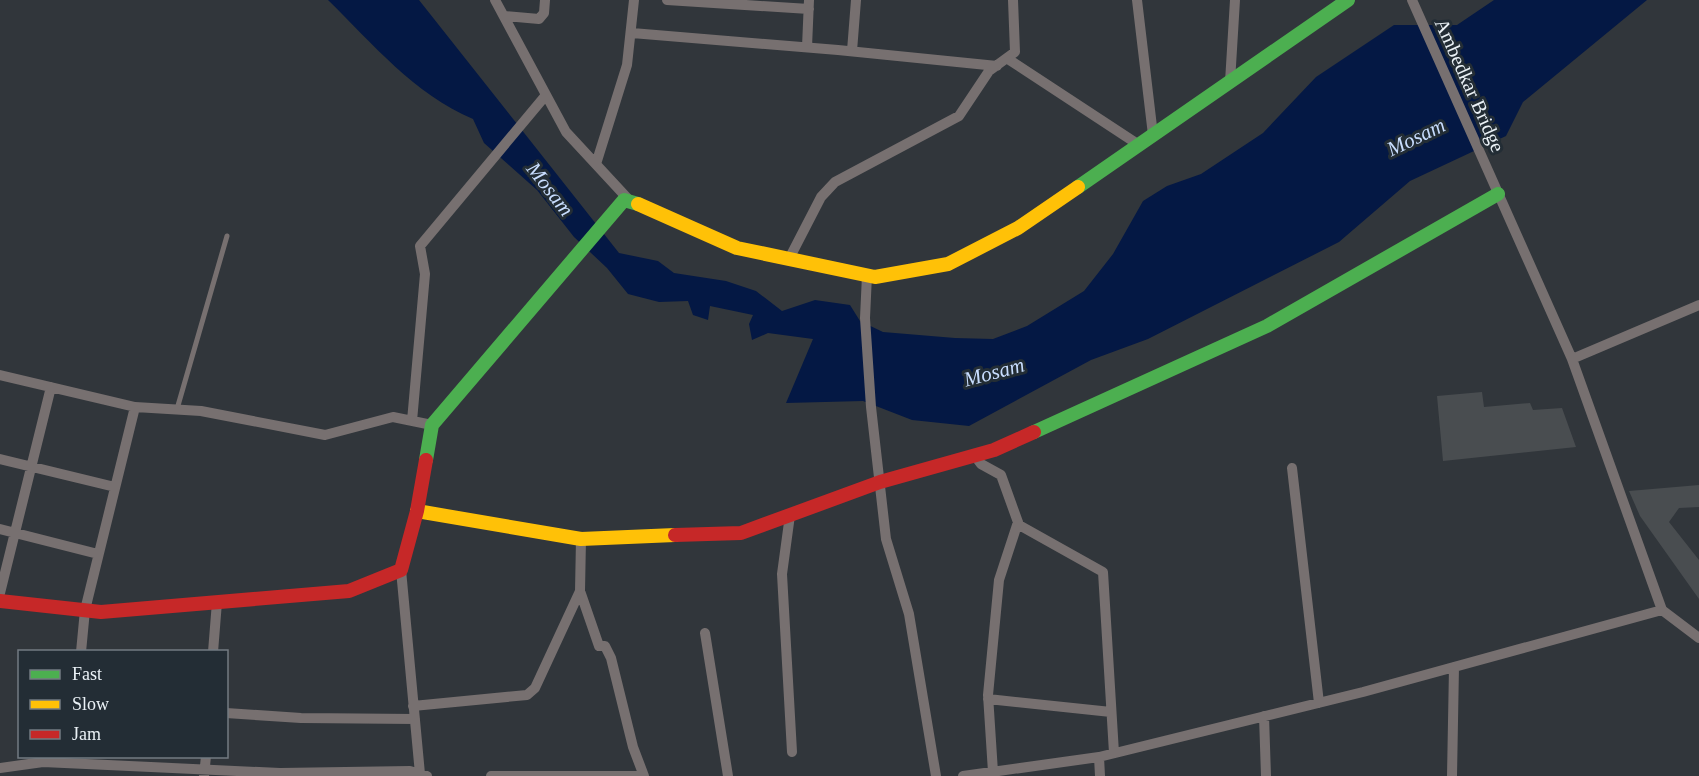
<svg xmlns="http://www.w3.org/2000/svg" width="1699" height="776" viewBox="0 0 1699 776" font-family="Georgia,serif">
<rect width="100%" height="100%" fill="#31363b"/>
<path fill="#041844" d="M328 0H419L619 253 658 261 674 273 726 281 756 291 782 311 815 300 850 305 860 321 883 332 955 338 993 339 1027 326 1084 291 1113 254 1143 201 1167 186 1201 174 1263 133 1316 77 1394 25H1457L1494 0H1647L1523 102 1506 136 1410 181 1339 242 1148 339 1091 360 969 426 912 420 863 401 786 403 813 339 768 333 752 340 749 324 753 315 710 306 708 320 693 315 688 301 659 302 628 294 607 268 574 237 537 190 484 143 473 119C414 94 373 44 328 0Z"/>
<path fill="#494d50" d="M1482 392 1484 407 1530 403 1533 410 1562 408 1576 447 1443 461 1437 396Z
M1699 485V507L1679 508 1669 522 1699 560V599L1640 516 1629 491Z"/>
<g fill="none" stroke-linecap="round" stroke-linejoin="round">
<path stroke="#777070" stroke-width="5" d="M177 409 227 236"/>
<path stroke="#777070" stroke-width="10" d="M495 0 566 132 629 200
M667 0 809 9
M1137 0 1153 135
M1412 0 1572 359 1699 305
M504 16 539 19 544 13 545 0
M632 33 838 50 997 66
M807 47 809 0
M852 51 856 0
M1008 59 1139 145
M1230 82 1235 0
M596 164 627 65 634 0
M789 259 821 197 835 182 959 116 989 71 1015 52 1013 0
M867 275 865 318 871 407 886 539 909 614 936 776
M0 375 135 407
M412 421 425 274 420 246 546 95
M975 456 981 464 1001 475 1019 525 1103 572 1114 753
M0 459 115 487
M1292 468 1319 703
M790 515 782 574 792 752
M0 529 98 554
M581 539 580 591 599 646H605L611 658 633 747 644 776
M401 570 420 774
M0 593 51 387
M1662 610 1699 638
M705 633 728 776
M81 652 85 610 135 407 201 411 325 435 393 417 432 425
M213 652 217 602
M988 699 1111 712
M413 706 527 695 535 688 580 591
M226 713 301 718 415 719
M1264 716 1266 776
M1099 757 1100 776
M0 768 43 762 280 773 410 771 427 776
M993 772 988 695 999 580 1018 522
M204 776 206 756
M491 776H644
M963 776 1099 757 1363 692 1662 610 1572 359
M1452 776 1454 667"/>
<path stroke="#4caf50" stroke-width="14" d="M1078 187 1348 0
M1034 432 1267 326 1498 194
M426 460 432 425 624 200 638 204"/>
<path stroke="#ffc107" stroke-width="14" d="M638 204 737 248 875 277 948 264 1018 228 1078 187
M417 511 581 539 675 535"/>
<path stroke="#c62828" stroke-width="14" d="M675 535 741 533 880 482 994 450 1034 432
M0 601 101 612 349 591 401 570 417 511 426 460"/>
</g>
<g text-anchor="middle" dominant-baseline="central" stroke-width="6" stroke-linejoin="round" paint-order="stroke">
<g font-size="20" fill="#eaf1f6" stroke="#232d35">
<text transform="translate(1470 85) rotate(66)">Ambedkar Bridge</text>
</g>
<g font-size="21" font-style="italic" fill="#c8ddfe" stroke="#232d35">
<text transform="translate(1416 137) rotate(-26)">Mosam</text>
<text transform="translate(550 189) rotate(52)">Mosam</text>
<text transform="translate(994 372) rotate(-15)">Mosam</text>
</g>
</g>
<rect x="18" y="650" width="210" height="108" fill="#232d35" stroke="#737b82" stroke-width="1.5"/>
<rect x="30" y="670" width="30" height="9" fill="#4caf50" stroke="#737b82" stroke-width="1.5"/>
<text x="72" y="680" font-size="18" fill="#eaf1f6">Fast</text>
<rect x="30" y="700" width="30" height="9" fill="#ffc107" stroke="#737b82" stroke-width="1.5"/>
<text x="72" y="710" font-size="18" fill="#eaf1f6">Slow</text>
<rect x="30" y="730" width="30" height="9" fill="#c62828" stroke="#737b82" stroke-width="1.5"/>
<text x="72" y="740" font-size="18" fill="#eaf1f6">Jam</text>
</svg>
